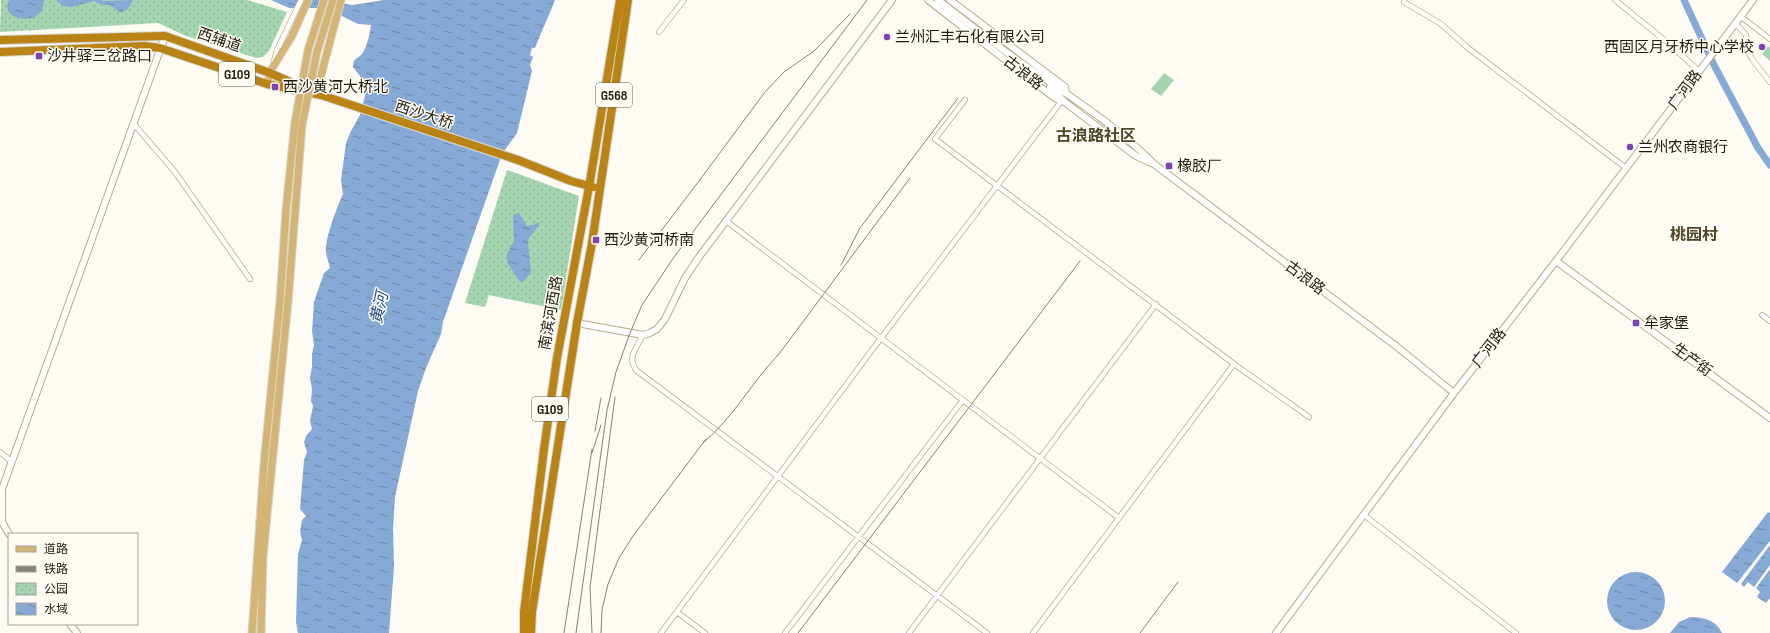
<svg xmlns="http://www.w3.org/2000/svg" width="1770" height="633" viewBox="0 0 1770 633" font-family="'Sofia Sans Condensed','Noto Sans SC',sans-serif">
<defs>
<pattern id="park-dots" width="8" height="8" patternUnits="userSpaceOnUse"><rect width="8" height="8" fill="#a4d4b0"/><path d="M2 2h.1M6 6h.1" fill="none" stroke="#8db596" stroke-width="1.8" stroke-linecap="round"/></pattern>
<pattern id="water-ripples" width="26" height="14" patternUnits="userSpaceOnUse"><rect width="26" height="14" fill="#87a9d5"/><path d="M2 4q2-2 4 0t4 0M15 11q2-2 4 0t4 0" fill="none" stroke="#6e89ab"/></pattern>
</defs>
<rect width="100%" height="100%" fill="#fdfbf4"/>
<path fill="url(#park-dots)" d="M1 0H247L287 12 269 51 263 57 256 58 186 36 158 23 0 32Z
M507 170 579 196 561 310 489 295 485 307 465 303Z"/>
<path fill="#a4d4b0" d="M1768 46 1770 48V61L1762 54Z
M1164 73 1174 80 1161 96 1151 89Z"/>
<path fill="url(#water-ripples)" d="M9 0H45C42 5 44 10 39 14 28 24 0 18 9 0Z
M56 0H101L103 1 133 0 128 9 121 13 110 5H102L94 1 71 7 63 6Z
M271 0H325L352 5 384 0H555C549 16 541 32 535 48H532L530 55 533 57 530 65 532 71 517 133 502 154 443 322 441 334 426 368 418 391 395 497 393 528 394 567 389 633H298L296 622 298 554 302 540 300 531 302 520 306 516 300 509 304 460 307 452 304 442 306 436 312 429 310 421 313 406 311 401 312 389 310 378 312 367V354L314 345 312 331 314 302 324 273 330 268C329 263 327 258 326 253 324 240 338 205 343 194L341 180 346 143 351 131 360 115 365 96 360 76 353 67C353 58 357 59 362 54 367 47 370 33 371 25L358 24 326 8H289Z
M519 213 527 226 533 225 539 222V225L529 238 528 243 531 272 524 281 520 282 507 262V255L514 240 513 216 514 214Z
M1768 512 1770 513V541L1737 583 1722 572Z
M1770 545V565L1754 587 1748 582 1744 587 1741 584Z
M1770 569V598L1766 603 1757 597 1760 592 1756 588Z
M1607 601a29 29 0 1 1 58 0a29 29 0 1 1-58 0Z
M1690 617C1703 617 1716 620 1722 633H1670L1679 622Z"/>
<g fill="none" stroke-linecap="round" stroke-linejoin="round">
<path stroke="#87a9d5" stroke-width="7" d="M1684 0 1714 65 1758 148 1770 165"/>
<defs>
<path id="street" d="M1615 0 1668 43 1699 71
M1404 2 1441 24 1468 48 1626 168
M1740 16 1770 39
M1735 23 1746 35 1747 50 1752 59 1770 82
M659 32 684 0
M274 61 277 50 301 0
M965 100 935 139 1234 364 1309 417
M133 123 175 172 250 279
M726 221 1119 518
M1762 315 1770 321
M643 335C637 347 626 358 637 371L987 633
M0 452 12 462
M1364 515 1516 633
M677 612 705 633
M661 633 881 338 1063 99
M785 633 963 400
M909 633 1156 304
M1033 633 1234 364"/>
<path id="secondary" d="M928 0 1056 99 1062 100
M938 0C966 21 994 44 1023 64 1068 95 1116 125 1154 164L1396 346 1454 393
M950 0 1065 87 1066 93
M1050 87 1058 94 1062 100 1136 156 1151 163
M1556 261 1770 418
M577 323 643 335 650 333 657 329 665 319 685 278 699 257 892 0
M9 534 2 522V489L165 36
M70 624 77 633
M1276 633 1454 393 1556 261 1753 0"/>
<path id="primary" d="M267 84 271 70 292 36 308 0
M316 94 341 0
M252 633 264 463 280 301 286 210 295 122
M261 633 263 556 288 302 302 125"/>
<path id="highway" d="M0 40 165 36 270 73 304 88
M0 52 144 46 160 48 267 84 321 95 518 160 571 181 593 187
M524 633V612L544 449 557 358 589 187 620 0
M531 633 532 612 577 323 592 243 628 0"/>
</defs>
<use href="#street" stroke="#b8ab8a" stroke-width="6"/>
<use href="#secondary" stroke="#b8ab8a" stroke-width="8"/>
<use href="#primary" stroke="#d7d6d4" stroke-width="9"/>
<use href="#highway" stroke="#d7d6d4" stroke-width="10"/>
<use href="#street" stroke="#fff" stroke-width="4.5"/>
<use href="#secondary" stroke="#fff" stroke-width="6"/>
<use href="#primary" stroke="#d5b573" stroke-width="7"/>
<use href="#highway" stroke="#b98415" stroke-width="8"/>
<path stroke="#868279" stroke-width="1" d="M639 260 699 181 765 92 784 72 814 51 850 14
M841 265 860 228 958 98
M595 431 601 398
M703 443C733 418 752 382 779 354L910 178
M592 453 601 425
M564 633 592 449
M576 633 607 410 616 372 630 333 642 305 674 257 867 0
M592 633 590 587 615 397
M601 633 602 610 608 584 619 558 633 536 706 439
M798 633 1080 261
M1140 633 1178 582"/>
<defs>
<path id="primary-bridge" d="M295 122 308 50 324 0
M302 125 317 52 333 0"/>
</defs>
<use href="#primary-bridge" stroke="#d7d6d4" stroke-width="9" stroke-linecap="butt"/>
<use href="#primary-bridge" stroke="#d5b573" stroke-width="7"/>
</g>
<g fill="#7f41b6" stroke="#fdfbf4" stroke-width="1.5">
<circle cx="887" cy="37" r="4"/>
<circle cx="1762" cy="47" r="4"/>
<rect x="35" y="52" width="8" height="8" rx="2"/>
<rect x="271" y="83" width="8" height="8" rx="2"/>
<circle cx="1630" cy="147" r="4"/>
<rect x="1165" y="162" width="8" height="8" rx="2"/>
<rect x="592" y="236" width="8" height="8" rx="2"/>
<rect x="1632" y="319" width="8" height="8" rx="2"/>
</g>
<g text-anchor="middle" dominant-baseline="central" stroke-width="3" stroke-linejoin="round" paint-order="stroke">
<g fill="#fdfbf4" stroke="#635f54" stroke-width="1">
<rect x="219" y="62" width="36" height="24" rx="3"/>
<rect x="596" y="83" width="36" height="24" rx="3"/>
<rect x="532" y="397" width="36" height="24" rx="3"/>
</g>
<g font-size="14" font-weight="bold" fill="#211c10">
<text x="237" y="74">G109</text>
<text x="614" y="95">G568</text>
<text x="550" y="409">G109</text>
</g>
<g font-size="15" fill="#211c10" stroke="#fdfbf4" text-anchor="start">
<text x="895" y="37">兰州汇丰石化有限公司</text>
<text x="1754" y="47" text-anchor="end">西固区月牙桥中心学校</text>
<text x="47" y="56">沙井驿三岔路口</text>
<text x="283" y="87">西沙黄河大桥北</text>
<text x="1638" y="147">兰州农商银行</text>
<text x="1177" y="166">橡胶厂</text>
<text x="604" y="240">西沙黄河桥南</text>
<text x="1644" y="323">牟家堡</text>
</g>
<g font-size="15" fill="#211c10" stroke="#fdfbf4">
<text transform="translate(219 40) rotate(19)">西辅道</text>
<text transform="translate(1023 73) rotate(38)">古浪路</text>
<text transform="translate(1685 90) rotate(-53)">广河路</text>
<text transform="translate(424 115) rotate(18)">西沙大桥</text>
<text transform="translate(1305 278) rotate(37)">古浪路</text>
<text transform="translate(551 313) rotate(-80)">南滨河西路</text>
<text transform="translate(1489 348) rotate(-52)">广河路</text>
<text transform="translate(1692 360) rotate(36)">生产街</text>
</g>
<g font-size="16" font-weight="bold" fill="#504527" stroke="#fdfbf4">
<text x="1096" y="136">古浪路社区</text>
<text x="1694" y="235">桃园村</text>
</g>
<g font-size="16" font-style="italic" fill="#234f86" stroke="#fdfbf4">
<text transform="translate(380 308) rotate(-78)">黄河</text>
</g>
</g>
<rect x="8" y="533" width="130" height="92" fill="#fdfbf4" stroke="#a5a299"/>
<rect x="16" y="546" width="20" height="6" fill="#d5b573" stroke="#a5a299"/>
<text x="44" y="553" font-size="12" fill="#211c10">道路</text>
<rect x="16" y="566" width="20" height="6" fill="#868279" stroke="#a5a299"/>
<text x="44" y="573" font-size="12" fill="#211c10">铁路</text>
<rect x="16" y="583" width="20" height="12" fill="url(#park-dots)" stroke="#a5a299"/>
<text x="44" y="593" font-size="12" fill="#211c10">公园</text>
<rect x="16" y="603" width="20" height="12" fill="url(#water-ripples)" stroke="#a5a299"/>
<text x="44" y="613" font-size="12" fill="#211c10">水域</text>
</svg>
